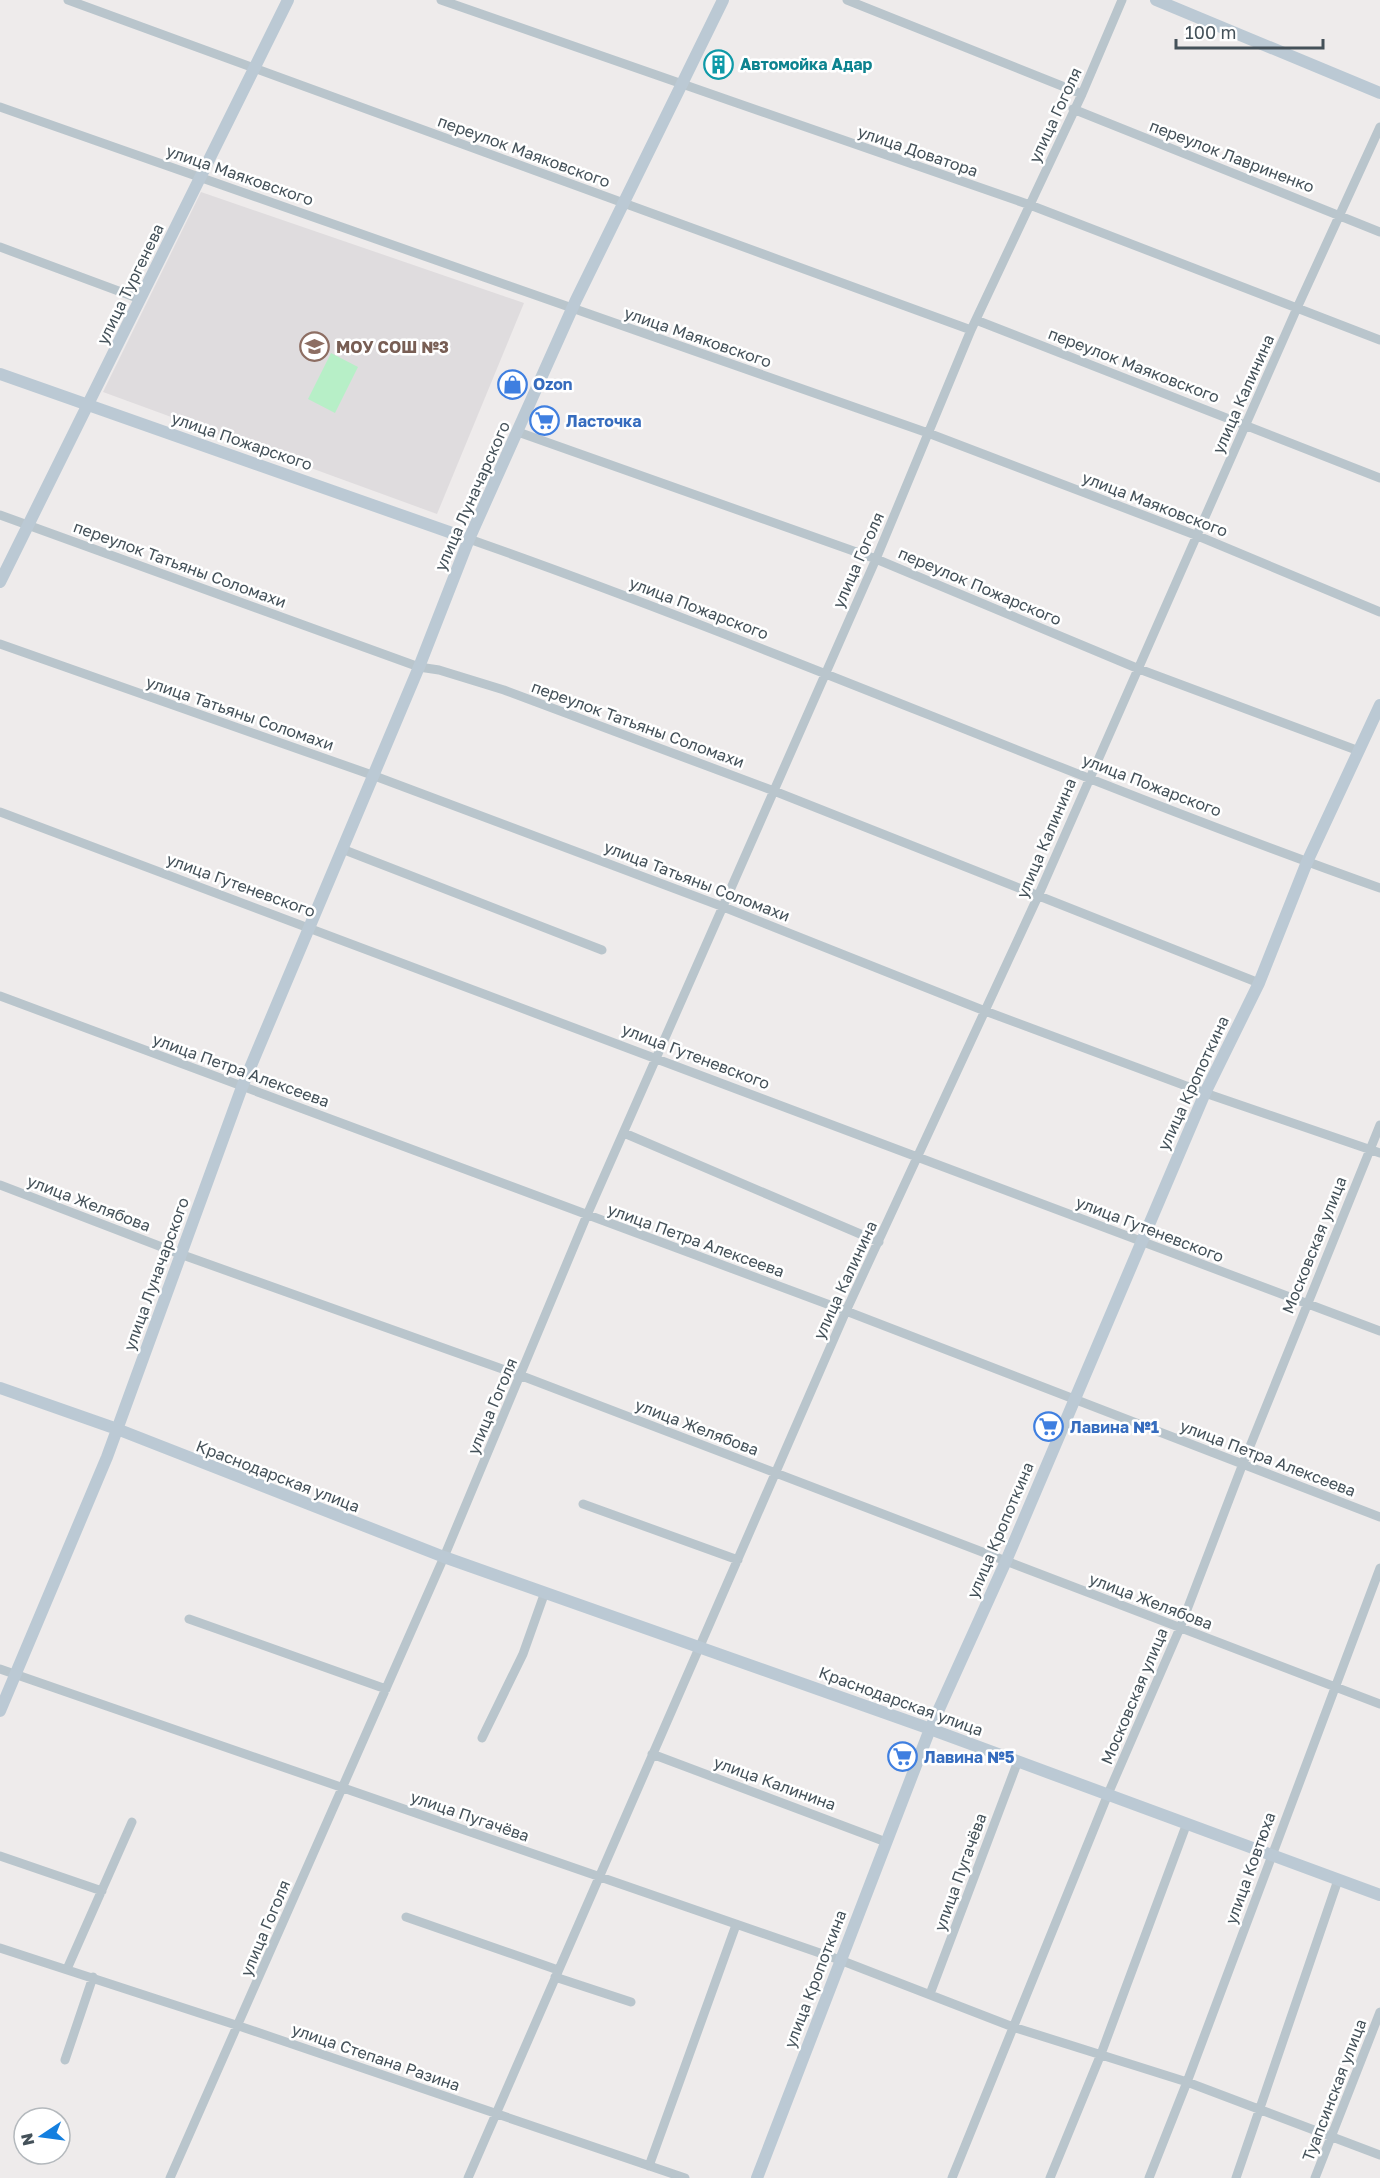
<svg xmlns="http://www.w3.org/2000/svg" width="1380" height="2178" viewBox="0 0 1380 2178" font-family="'Golos Text',sans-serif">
<rect width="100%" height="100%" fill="#eeebeb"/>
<path fill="#dfdcde" d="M201 192 524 303 437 514 103 392Z"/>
<path fill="#b7efc7" d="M331 353 358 367 335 413 308 399Z"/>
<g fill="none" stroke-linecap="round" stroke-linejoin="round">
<path stroke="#b9c5cc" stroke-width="9" d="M68 0 971 330
M441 0 1030 205 1380 340
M847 0 1082 94
M0 107 928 433 1198 536 1380 612
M1073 109 1380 232
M0 247 140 299
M976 320 1380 478
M518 432 876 559 1139 669 1359 751
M0 515 419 667 439 670 504 690 774 791 1259 983
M469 539C776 647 1073 779 1380 888
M0 644 372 775 721 906 985 1011 1205 1093 1380 1153
M0 812 1380 1331
M342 849 602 950
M0 996 846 1311 1380 1517
M624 1133 879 1242
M0 1185 180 1254 522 1376 1380 1704
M583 1504 738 1560
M189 1619 386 1689
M0 1669 840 1960 1013 2027 1187 2082 1380 2155
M482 1738 523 1654 545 1592
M652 1754 886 1842
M0 1856 102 1891
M406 1917 558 1970
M0 1948 239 2026 685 2178
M67 1969 132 1822
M555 1977 631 2002
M930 1994 1018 1761
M65 2060 93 1977
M649 2166 736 1925
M170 2178 444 1557 587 1215 876 559 971 330 1082 94 1122 0
M468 2178 846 1311 1039 894 1297 308 1380 127
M952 2178 1108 1794 1180 1628 1242 1466 1380 1125
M1050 2178 1101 2054 1187 1823
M1149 2178 1187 2082 1380 1568
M1236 2178 1338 1880
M1315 2178 1380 2012"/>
<path stroke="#bbc9d4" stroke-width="12" d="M1156 0 1380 93
M0 374 469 539
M0 582 288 0
M0 1388 117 1429 444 1557 922 1726 1380 1895
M0 1711 107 1457 242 1087 419 667 469 539 576 300 723 0
M757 2178 930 1729 1006 1561 1205 1093 1259 983 1307 862 1380 705"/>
</g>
<defs>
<symbol id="building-ring" viewBox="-11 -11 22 22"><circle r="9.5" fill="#fff" stroke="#0f9aa8" stroke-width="1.5"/><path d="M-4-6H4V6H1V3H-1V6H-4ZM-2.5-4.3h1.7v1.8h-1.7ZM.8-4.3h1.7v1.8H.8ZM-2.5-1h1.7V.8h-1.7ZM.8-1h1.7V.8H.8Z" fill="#0f9aa8"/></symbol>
<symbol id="school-ring" viewBox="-11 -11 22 22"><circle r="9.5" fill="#fff" stroke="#8d6e63" stroke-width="1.5"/><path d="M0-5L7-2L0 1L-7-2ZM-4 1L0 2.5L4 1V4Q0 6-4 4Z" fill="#8d6e63"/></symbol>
<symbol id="shop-ring" viewBox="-11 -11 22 22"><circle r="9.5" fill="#fff" stroke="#3f7fe0" stroke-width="1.5"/><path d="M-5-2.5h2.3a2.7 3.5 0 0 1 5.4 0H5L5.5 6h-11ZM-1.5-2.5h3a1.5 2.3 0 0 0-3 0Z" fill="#3f7fe0"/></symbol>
<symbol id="supermarket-ring" viewBox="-11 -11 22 22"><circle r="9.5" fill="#fff" stroke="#3f7fe0" stroke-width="1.5"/><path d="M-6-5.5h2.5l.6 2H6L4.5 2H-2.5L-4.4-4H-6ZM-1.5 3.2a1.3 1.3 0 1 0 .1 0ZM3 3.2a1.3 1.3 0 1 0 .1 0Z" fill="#3f7fe0"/></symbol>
</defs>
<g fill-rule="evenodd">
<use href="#building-ring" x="702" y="48" width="33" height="33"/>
<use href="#school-ring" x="298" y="330" width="33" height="33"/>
<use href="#shop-ring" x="496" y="368" width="33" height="33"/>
<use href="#supermarket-ring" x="528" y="404" width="33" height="33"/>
<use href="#supermarket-ring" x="1032" y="1410" width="33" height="33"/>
<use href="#supermarket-ring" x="886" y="1740" width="33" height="33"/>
</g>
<g text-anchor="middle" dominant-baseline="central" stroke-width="5" stroke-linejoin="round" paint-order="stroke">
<g font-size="16" font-weight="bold" fill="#0d838f" stroke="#fff" text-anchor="start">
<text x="740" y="64">Автомойка Адар</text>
</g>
<g font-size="16" fill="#445159" stroke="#fff">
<text transform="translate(1055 115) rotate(-65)">улица Гоголя</text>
<text transform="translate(524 151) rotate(20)">переулок Маяковского</text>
<text transform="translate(918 151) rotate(19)">улица Доватора</text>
<text transform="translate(1232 156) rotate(21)">переулок Лавриненко</text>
<text transform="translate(240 175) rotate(19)">улица Маяковского</text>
<text transform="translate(130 284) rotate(-64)">улица Тургенева</text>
<text transform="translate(698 337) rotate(19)">улица Маяковского</text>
<text transform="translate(1134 365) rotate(21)">переулок Маяковского</text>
<text transform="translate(1243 394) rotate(-66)">улица Калинина</text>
<text transform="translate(242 441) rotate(19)">улица Пожарского</text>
<text transform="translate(472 496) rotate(-66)">улица Луначарского</text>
<text transform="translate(1155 504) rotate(21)">улица Маяковского</text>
<text transform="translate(858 560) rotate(-66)">улица Гоголя</text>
<text transform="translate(180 564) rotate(20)">переулок Татьяны Соломахи</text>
<text transform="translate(980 586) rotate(23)">переулок Пожарского</text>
<text transform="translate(699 608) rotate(21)">улица Пожарского</text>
<text transform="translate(240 713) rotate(19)">улица Татьяны Соломахи</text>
<text transform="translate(638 724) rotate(20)">переулок Татьяны Соломахи</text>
<text transform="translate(1152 785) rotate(21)">улица Пожарского</text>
<text transform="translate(1046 838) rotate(-67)">улица Калинина</text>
<text transform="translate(697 881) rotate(21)">улица Татьяны Соломахи</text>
<text transform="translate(241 885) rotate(20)">улица Гутеневского</text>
<text transform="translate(696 1056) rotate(21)">улица Гутеневского</text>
<text transform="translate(241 1070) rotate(20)">улица Петра Алексеева</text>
<text transform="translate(1193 1083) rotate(-65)">улица Кропоткина</text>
<text transform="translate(89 1203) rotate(21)">улица Желябова</text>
<text transform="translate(1150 1229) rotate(21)">улица Гутеневского</text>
<text transform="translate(696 1240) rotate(20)">улица Петра Алексеева</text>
<text transform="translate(1314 1245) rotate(-68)">Московская улица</text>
<text transform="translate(156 1274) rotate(-70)">улица Луначарского</text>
<text transform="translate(845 1280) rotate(-65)">улица Калинина</text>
<text transform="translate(492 1406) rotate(-67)">улица Гоголя</text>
<text transform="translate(697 1427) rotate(21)">улица Желябова</text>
<text transform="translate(1268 1458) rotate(21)">улица Петра Алексеева</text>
<text transform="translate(278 1476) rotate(21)">Краснодарская улица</text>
<text transform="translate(1000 1530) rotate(-67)">улица Кропоткина</text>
<text transform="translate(1151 1601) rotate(21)">улица Желябова</text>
<text transform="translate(1134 1696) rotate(-67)">Московская улица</text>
<text transform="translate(901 1701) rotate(20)">Краснодарская улица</text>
<text transform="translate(775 1783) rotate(20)">улица Калинина</text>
<text transform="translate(470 1816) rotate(19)">улица Пугачёва</text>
<text transform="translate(1250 1868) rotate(-70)">улица Ковтюха</text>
<text transform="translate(960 1872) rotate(-70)">улица Пугачёва</text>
<text transform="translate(265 1928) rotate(-67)">улица Гоголя</text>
<text transform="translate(815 1979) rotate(-69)">улица Кропоткина</text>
<text transform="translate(376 2057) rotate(19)">улица Степана Разина</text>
<text transform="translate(1334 2090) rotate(-69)">Туапсинская улица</text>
</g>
<g font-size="16" font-weight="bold" fill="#785e54" stroke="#fff" text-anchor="start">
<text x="336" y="347">МОУ СОШ №3</text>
</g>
<g font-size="16" font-weight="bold" fill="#366cbe" stroke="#fff" text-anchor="start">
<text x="533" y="384">Ozon</text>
<text x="566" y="421">Ласточка</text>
<text x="1070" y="1427">Лавина №1</text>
<text x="924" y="1757">Лавина №5</text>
</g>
</g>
<g transform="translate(42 2136) rotate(257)"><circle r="28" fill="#ffffff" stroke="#b4b9bd" stroke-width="1.5"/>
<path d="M0-4.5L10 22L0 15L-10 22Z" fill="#147fdf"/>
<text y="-9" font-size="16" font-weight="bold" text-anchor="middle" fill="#445159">N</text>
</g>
<path d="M1176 39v9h147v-9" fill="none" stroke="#445159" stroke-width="3"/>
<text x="1185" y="39" font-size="18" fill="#445159" stroke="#ffffff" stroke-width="4.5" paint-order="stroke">100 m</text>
</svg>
